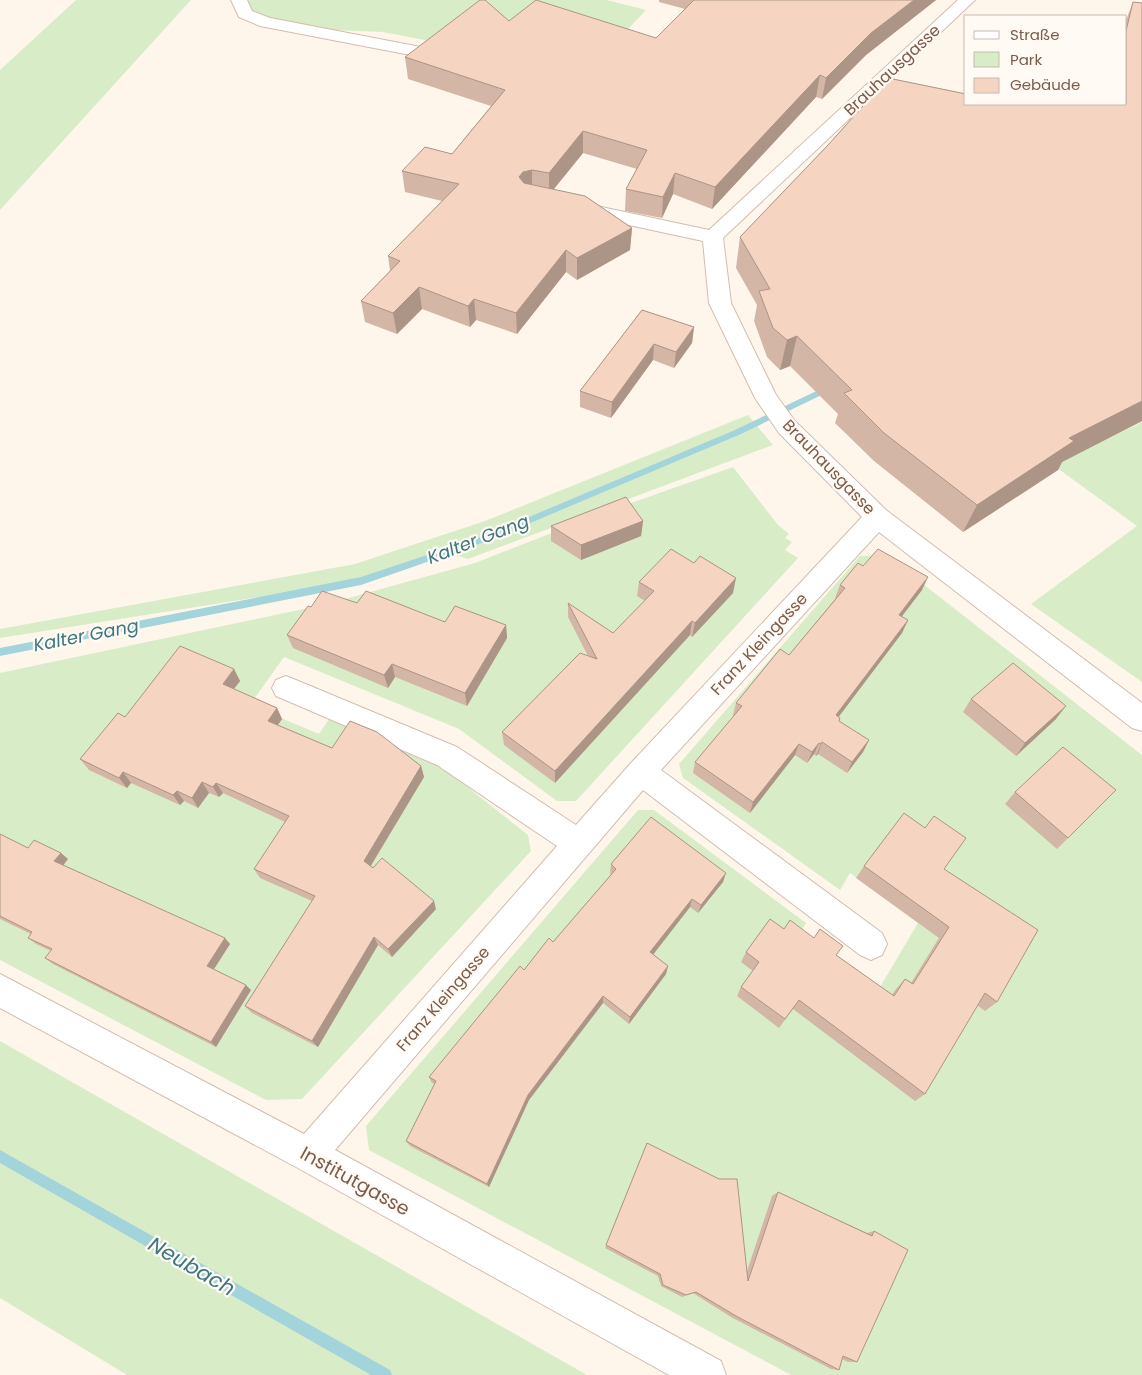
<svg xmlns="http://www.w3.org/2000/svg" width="1142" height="1375" viewBox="0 0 1142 1375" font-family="Poppins,sans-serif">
<rect width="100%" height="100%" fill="#fef6eb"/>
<path fill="#d8edc7" d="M76 0H191L0 210V70Z
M242 0H607L646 10 612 46 521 17 434 42 383 32 333 30 262 16 249 10Z
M748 415 773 445 468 559 446 552 361 581 0 638V629L355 564 485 521Z
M1142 422V682L1031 604 1137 526 1031 449 1080 424 1101 442Z
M733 467 778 525 789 534 785 538 792 542 785 550 798 558 576 801H557L459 729 284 657 250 705 319 734 329 719 441 766 528 835 531 851 302 1099 266 1100 0 960V673L327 604 475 563 603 513Z
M886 555 1142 755V1375H791L369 1150 366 1126 638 810H654L806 923 801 931 880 987 918 923 850 873 840 890 683 778 679 764 860 556Z
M0 1041 587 1375H127L0 1298Z"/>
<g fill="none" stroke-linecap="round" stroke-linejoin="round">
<path fill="#a3d4dc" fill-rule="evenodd" d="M829 385 833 388 832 390 741 434 490 540 361 585 0 656V648L361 577 484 536 735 430Z
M0 1150 390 1370 392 1375H371L0 1163Z"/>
<defs>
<path id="minor" d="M231 0H247L252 11 270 18 426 48 432 49 435 53 432 57 426 58 260 26 239 17Z
M958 0H975L723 238 731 303 776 395 795 421 886 510 1142 703V731L1132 728 879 532 661 770 882 933 887 944 882 955 871 960 860 955 643 790 335 1150 721 1361 726 1375H669L296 1167 0 1008V974L304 1134 557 846 437 765 276 696 272 688 276 680 286 676 296 680 457 747 576 825 631 763 862 517 779 433 755 398 709 303 703 241 578 214 571 212 568 208 571 204 578 202 709 230Z"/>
</defs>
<use href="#minor" stroke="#d2bdaf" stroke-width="2"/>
<use href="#minor" fill="#fff" fill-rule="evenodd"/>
</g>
<path fill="#d3b6a6" d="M659 0H936L866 55 822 99 816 97 712 209 673 194 662 218 625 211 626 189 637 169 583 153 553 190 632 228 630 250 577 280 566 272 517 334 476 320 470 327 422 309 397 334 365 322 361 301 390 271 388 256 442 201 405 192 402 171 452 154 491 106 408 79 405 57 509 21 656 38 685 9 659 2Z
M1133 2 1142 3V421L1062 462 1058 470 963 532 874 461 835 423 838 414 790 366 780 370 767 357 754 321 757 305 736 268 740 237 829 144 888 78 966 94V104H1126V20Z
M642 310 694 327 692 343 674 368 653 360 611 418 580 407V391Z
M643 521 641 536 581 560 551 541V526Z
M863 566 922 590 901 617 908 620 902 633 838 717 839 721 869 740 863 752 847 773 818 754 816 756 814 754 807 763 795 755 750 813 693 773 695 762 734 716 733 715 736 703 789 655 836 598H835L840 585Z
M639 582 733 593 692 637 690 635 555 783 504 745 502 732 588 656 568 617V603L613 633 645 601 637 596Z
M357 603 445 622 506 625 507 638 467 706 395 677 388 688 293 648 287 635 311 607Z
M234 669 240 681 234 689 277 708 282 719 278 725 332 748 421 766 424 777 371 866 436 909 392 957 378 945 318 1047 252 1013 245 1006 312 901 260 878 254 869 285 822 223 793 219 797 209 793 198 808 184 801 180 805 131 783 127 788 89 770 80 759 125 717Z
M971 699 1056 719 1016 756 963 712Z
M1116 790 1057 849 1005 804 1015 792Z
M0 834 28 848 68 859 63 865 230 944 214 969 251 990 216 1047 53 964 45 958 51 951 36 944 28 938 31 934 0 919Z
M611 864 723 882 698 913 690 907 653 954 668 966 666 974 629 1024 603 1003 529 1100 489 1187 410 1146 406 1141 435 1084 432 1083 429 1077 524 970 553 942 611 875 610 873Z
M864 866 944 869 997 1002 985 1011 977 1005 925 1094 915 1101 793 1009 779 1028 737 996 741 987 753 971 741 962 746 952 784 929 836 955 892 995 896 989 905 979 911 983 939 938 856 878Z
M647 1143 747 1271 772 1196 778 1192 867 1233 874 1231 857 1362H848L842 1359 839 1370 831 1369 731 1317 693 1293 682 1297 661 1286 658 1276 605 1248Z"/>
<path fill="#ac9487" d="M914 0H936L866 55 822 99 826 78 871 33Z
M820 75 816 97 712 209 715 187Z
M583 131V153L549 195V173Z
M532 170V191L524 194 519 177 523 172Z
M675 173 673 194 662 218 663 197Z
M632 228 630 250 577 280V258Z
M566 250V272L517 334 516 313Z
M419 287 422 309 397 334 393 313Z
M474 299 476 320 470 327 468 306Z
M694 327 692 343 674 368 676 352Z
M797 336 790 366 780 370 787 340Z
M654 344 653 360 611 418 612 402Z
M1142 401V421L1062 462 1058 470 963 532 977 505 1069 438Z
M643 521 641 536 581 560V545Z
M928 577 922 590 893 628 899 615Z
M736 578 733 593 692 637 695 623Z
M908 620 902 633 831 727 836 715Z
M692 621 690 635 555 783V771Z
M506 625 507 638 467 706 465 693Z
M392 664 395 677 388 688 384 675Z
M234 669 240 681 229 695 223 684Z
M1066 706 1056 719 1016 756 1025 743Z
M277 708 282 719 273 732 268 721Z
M869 740 863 752 847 773 852 762Z
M822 742 818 754 816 756 821 744Z
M819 743 814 754 807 763 812 752Z
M799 744 795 755 750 813 753 802Z
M421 766 424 777 368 870 364 861Z
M123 772 131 783 127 788 119 778Z
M202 782 209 793 198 808 192 798Z
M216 783 223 793 219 797 213 787Z
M177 791 184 801 180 805 173 795Z
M61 853 68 859 61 868 54 861Z
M726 873 723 882 698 913 701 905Z
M692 899 690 907 649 960 650 952Z
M434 901 436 909 392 957 388 949Z
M374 937 378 945 318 1047 312 1041Z
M225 938 230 944 212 972 207 966Z
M668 966 666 974 629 1024 630 1017Z
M246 985 251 990 216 1047 211 1042Z
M603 996V1003L529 1100 489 1187 487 1184 528 1095Z"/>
<path fill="#f5d4c1" stroke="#ac9487" d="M480 0H485L509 21 536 0 656 38 694 0H914L871 33 826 78 820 75 715 187 675 173 663 197 626 189 647 150 583 131 549 173 532 170 523 172 519 177 524 183 585 196 632 228 577 258 566 250 516 313 474 299 468 306 419 287 393 313 361 301 400 261 388 256 459 184 402 171 425 147 452 154 505 90 405 57Z
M1133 2 1142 3V401L1069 438 1074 441 977 505 884 433 844 393 852 390 797 336 787 340 773 328 759 291 770 289 740 237 829 144 888 78 966 94V104H1126V31Z
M642 310 694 327 676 352 654 344 612 402 580 391Z
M626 497 643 521 581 545 551 526Z
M671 549 694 563 700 556 736 578 695 623 692 621 555 771 502 732 580 653 597 659 568 603 613 633 654 591 639 582Z
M878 549 928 577 899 615 908 620 836 715 840 718 839 721 869 740 852 762 822 742 821 744 819 743 812 752 799 744 753 802 695 762 742 706 736 703 780 649 789 655 845 588 840 585 858 563 863 566Z
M322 591 357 603 366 591 445 622 455 606 506 625 465 693 392 664 384 675 287 635 308 606 311 607Z
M180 646 234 669 223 684 277 708 268 721 332 748 350 721 377 732 421 766 364 861 373 868 382 858 434 901 388 949 374 937 312 1041 245 1006 315 896 254 869 289 816 216 783 213 787 202 782 192 798 177 791 173 795 123 772 119 778 80 759 118 713 125 717Z
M1013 663 1066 706 1025 743 971 699Z
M1063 747 1116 790 1068 838 1015 792Z
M904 813 925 828 934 816 966 838 944 869 1038 930 997 1002 985 993 925 1094 799 1000 785 1019 741 987 759 962 746 952 770 919 784 929 790 920 814 938 820 929 843 946 836 955 894 996 905 979 913 984 949 927 864 866Z
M651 817 726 873 701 905 692 899 650 952 668 966 630 1017 603 996 528 1095 487 1184 406 1141 436 1081 429 1077 520 966 524 970 549 938 553 942 616 869 611 864Z
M0 834 28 848 34 840 61 853 54 861 225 938 207 966 246 985 211 1042 45 958 52 949 28 938 32 932 0 916Z
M647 1143 719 1179H737L748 1281 778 1192 872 1236 874 1231 908 1250 857 1362 843 1356 839 1370 736 1316 696 1292 686 1295 663 1285 660 1274 606 1245Z"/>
<g text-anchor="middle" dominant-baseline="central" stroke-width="4.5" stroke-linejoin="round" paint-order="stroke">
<g font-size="16" fill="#7b5b4b" stroke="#fffaf3">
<text transform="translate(892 70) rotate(-43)">Brauhausgasse</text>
<text transform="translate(829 467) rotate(46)">Brauhausgasse</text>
<text transform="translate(759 644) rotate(-47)">Franz Kleingasse</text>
<text transform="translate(443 999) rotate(-49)">Franz Kleingasse</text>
</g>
<g font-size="18" font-style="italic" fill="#3d7781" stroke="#fffaf3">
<text transform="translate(478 539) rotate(-21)">Kalter Gang</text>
<text transform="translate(86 635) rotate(-11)">Kalter Gang</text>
</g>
<g font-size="19" fill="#7b5b4b" stroke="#fffaf3">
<text transform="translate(355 1181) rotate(29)">Institutgasse</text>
</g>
<g font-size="21" font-style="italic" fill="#3d7781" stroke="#fffaf3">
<text transform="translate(192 1266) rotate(30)">Neubach</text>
</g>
</g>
<rect x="964" y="15" width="162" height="90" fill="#fffaf3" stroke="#cabab0"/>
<rect x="974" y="31" width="25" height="8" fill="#ffffff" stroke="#cabab0"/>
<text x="1010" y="40" font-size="15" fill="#7b5b4b">Straße</text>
<rect x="974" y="52" width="25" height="15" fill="#d8edc7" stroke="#cabab0"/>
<text x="1010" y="65" font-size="15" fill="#7b5b4b">Park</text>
<rect x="974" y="78" width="25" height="15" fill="#f5d4c1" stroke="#cabab0"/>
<text x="1010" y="90" font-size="15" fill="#7b5b4b">Gebäude</text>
</svg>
